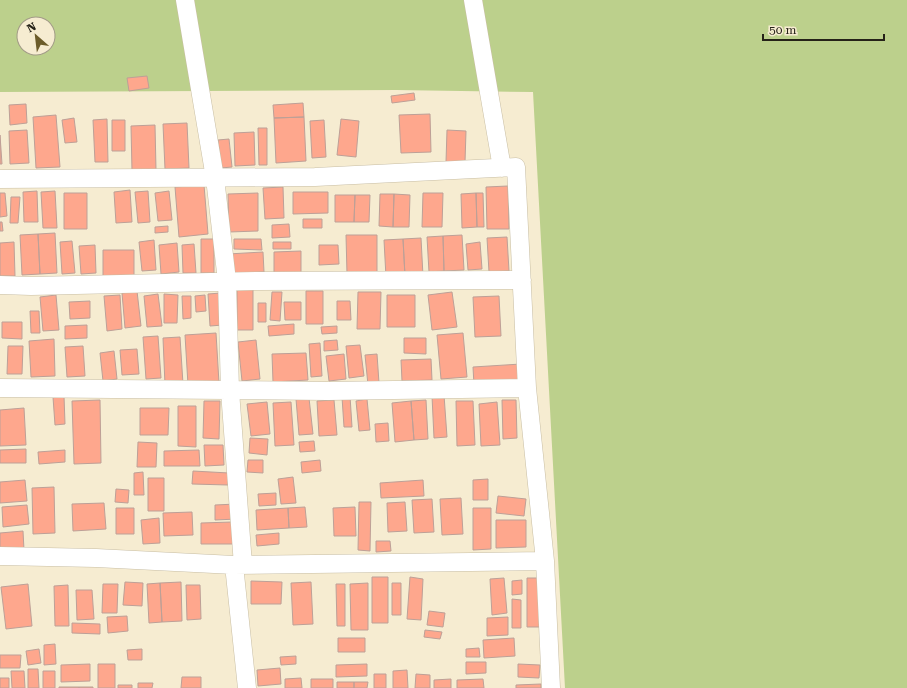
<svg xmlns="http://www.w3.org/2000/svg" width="907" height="688" viewBox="0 0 907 688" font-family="'Roboto Serif',serif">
<rect width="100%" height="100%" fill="#f6ecd1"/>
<path fill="#bcd08c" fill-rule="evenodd" d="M0 0H907V688H565L533 92 396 90 0 92ZM24 24H48V48H24Z"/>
<path fill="#fea78d" stroke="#bda097" d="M147 76 149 88 129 91 127 78Z
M414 93 415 100 392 103 391 96Z
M303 103 304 117 274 118 273 105Z
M26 104 27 123 10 125 9 105Z
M430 114 431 152 401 153 399 115Z
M56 115 60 167 36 168 33 117Z
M304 117 306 161 276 163 274 118Z
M74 118 77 142 65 143 62 120Z
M107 119 108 162H95L93 120Z
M341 119 359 121 356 157 337 155Z
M112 120H125V151H112Z
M324 120 326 157 312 158 310 121Z
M187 123 189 168 165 169 163 124Z
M155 125 156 170 132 171 131 126Z
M258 128H267V165H259Z
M27 130 29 163 10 164 9 131Z
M447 130 466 131 465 162H446Z
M254 132 255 165 235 166 234 133Z
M0 135 2 164H0Z
M229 139 232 167 221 168 218 140Z
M204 185 208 234 179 237 175 187Z
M508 186 509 229H487L486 187Z
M283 187 284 218 265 219 263 188Z
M130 190 132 222 116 223 114 192Z
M37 191 38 222H24L23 192Z
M55 191 57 228H43L41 192Z
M148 191 150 222 138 223 135 192Z
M169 191 172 220 158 221 155 193Z
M293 192H328V213L293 214Z
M0 193H5L7 216 0 217Z
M64 193H87V229H64Z
M258 193V231L229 232 228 194Z
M423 193H443L442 227H422Z
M476 193H483L484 227H477Z
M476 193 477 227 462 228 461 194Z
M380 194H394L393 227 379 226Z
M394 194 410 195 409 227H393Z
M335 195H355L354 222H335Z
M355 195H370L369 222H354Z
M11 197H20L18 223H10Z
M303 219H322V228H303Z
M0 222H2L3 231H0Z
M289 224 290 237 272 238V225Z
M168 226V232L155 233V227Z
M55 233 57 273 40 274 38 234Z
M38 234 40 274 22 275 20 235Z
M346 235H377V274H347Z
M462 235 464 270 444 271 443 236Z
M443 236 444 271 429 272 427 237Z
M507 237 509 271 489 272 487 238Z
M421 238 423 276H405L403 239Z
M201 239H214V273H201Z
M234 239H261L262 250 234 249Z
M403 239 405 276 386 277 384 240Z
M154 240 156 270 142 271 139 242Z
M72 241 75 273 62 274 60 242Z
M14 242 15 276H0V243Z
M273 242H291V249H273Z
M480 242 482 269 468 270 466 244Z
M177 243 179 272 161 274 159 245Z
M194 244 196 273H183L182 245Z
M95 245 96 273 81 274 79 246Z
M319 245H338L339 264 319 265Z
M103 250H134V277L103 278Z
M301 251V274L274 275V252Z
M263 252 264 272 229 274 228 254Z
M237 287H253V330H237Z
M137 291 141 326 125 328 122 293Z
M306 291H323V324H306Z
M272 292H282L280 321 270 320Z
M358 292H381L380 329H357Z
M452 292 457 327 432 330 428 295Z
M221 293 223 325 210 326 208 294Z
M158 294 162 326 147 327 144 296Z
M164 294 178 295 177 323H164Z
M56 295 59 330 43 331 40 297Z
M120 295 122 329 107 331 104 296Z
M205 295 206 311 196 312 195 296Z
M387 295H415V327H387Z
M182 296H191V318L183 319Z
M499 296 501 336 475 337 473 297Z
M90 301V318L70 319 69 302Z
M337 301H350L351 320H337Z
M284 302H301V320H285Z
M258 303H266V322H258Z
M30 311H39L40 333H31Z
M2 322H22V339L2 338Z
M294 324V334L269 336 268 326Z
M87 325V338L65 339V326Z
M337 326V333L322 334 321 327Z
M216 333 219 383 188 385 185 335Z
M463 333 467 377 441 379 437 335Z
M158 336 161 378 146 379 143 337Z
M180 337 183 384 165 385 163 338Z
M404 338H426V354L404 353Z
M54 339 55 376 31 377 29 341Z
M256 340 260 379 242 381 238 342Z
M337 340 338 350 324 351V341Z
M320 343 322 376 311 377 309 344Z
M360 345 364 376 349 378 346 346Z
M8 346H23L22 374H7Z
M83 346 85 376 67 377 65 347Z
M137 349 139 374 122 375 120 350Z
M114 351 117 379 103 381 100 353Z
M306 353 308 380 273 382 272 354Z
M344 354 346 379 329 381 326 356Z
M377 354 379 383 368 385 365 355Z
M431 359 432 380 402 381 401 360Z
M521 364 522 382 474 385 473 367Z
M444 395 447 437 434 438 432 396Z
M64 396 65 424 55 425 53 397Z
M350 396 352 427H344L342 397Z
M309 398 313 434 299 435 296 399Z
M367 399 370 430 359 431 356 401Z
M100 400 101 463 74 464 72 401Z
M334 400 337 435 319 436 317 401Z
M426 400 428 439 414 440 411 401Z
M502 400H516L517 438 503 439Z
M204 401H220L219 439 203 438Z
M411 401 414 440 395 442 392 403Z
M456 401H473L475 445 457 446Z
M267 402 270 434 251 436 247 404Z
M291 402 294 445 275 446 273 403Z
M497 402 500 445 481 446 479 404Z
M178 406H196V447L178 446Z
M24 408 26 445 0 446V410Z
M140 408H169L168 435H140Z
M388 423 389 441 376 442 375 424Z
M250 438 268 439 267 455 249 453Z
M314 441 315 451 300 452 299 442Z
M138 442 157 443 156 467H137Z
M204 445H223L224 465 205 466Z
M26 449V463H0V450Z
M65 450V462L39 464 38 452Z
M199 450 200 466H164V451Z
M248 460H263V473L247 472Z
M320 460 321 471 302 473 301 462Z
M193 471 229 473 228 485 192 484Z
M143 472 144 495H134V473Z
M293 477 296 503 281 504 278 479Z
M148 478H164V511H148Z
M488 479V500H473V480Z
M25 480 27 501 0 503V482Z
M423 480 424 496 381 498 380 483Z
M54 487 55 533 33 534 32 488Z
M116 489 129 490 128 503 115 502Z
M276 493V505L259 506 258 494Z
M498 496 526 499 524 516 496 513Z
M461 498 463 534 442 535 440 499Z
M432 499 434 532 414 533 412 500Z
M359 502H371L370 551 358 550Z
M405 502 407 531 388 532 387 503Z
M104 503 106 529 73 531 72 504Z
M236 504 237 519 215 520V505Z
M27 505 29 524 3 527 2 507Z
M305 507 307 527 289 528 288 508Z
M355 507 356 536H334L333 508Z
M116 508H134V534H116Z
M288 508 289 528 257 530 256 510Z
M473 508H491V549L473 550Z
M192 512 193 535 164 536 163 513Z
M159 518 160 543 143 544 141 520Z
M496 520H526V547L496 548Z
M232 522 233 544H201V523Z
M23 531 24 550 0 552V533Z
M279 533V544L257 546 256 535Z
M376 541H390L391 551 376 552Z
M372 577H388V623H372Z
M410 577 423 579 421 620 407 619Z
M504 578 507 613 492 615 490 579Z
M527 578H543V627H527Z
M522 580V594L512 595V581Z
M251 581 282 582 281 604H251Z
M125 582 143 583 142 606 123 605Z
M181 582 182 621 162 622 160 583Z
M311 582 313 624 293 625 291 583Z
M160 583 162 622 149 623 147 584Z
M368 583V630H351L350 584Z
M392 583H401V615H392Z
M28 584 32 626 6 629 1 587Z
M103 584H118L117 613H102Z
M336 584H345V626H337Z
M68 585 69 626H55L54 586Z
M186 585H200L201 619 187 620Z
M76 590H92L94 619 77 620Z
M512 599 521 600V628H512Z
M429 611 445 613 443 627 427 625Z
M127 616 128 631 108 633 107 617Z
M508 617V635L487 636V618Z
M72 623 100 624V634L72 633Z
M425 630 442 632 440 639 424 637Z
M338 638H365V652H338Z
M514 638 515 656 484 658 483 640Z
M55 644 56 664 44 665V645Z
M479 648 480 657H466V649Z
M39 649 41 663 28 665 26 651Z
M142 649V660H128L127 650Z
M0 655H21L20 668H0Z
M296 656V664L281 665 280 657Z
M466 662H486V673L466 674Z
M90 664V681L61 682V665Z
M98 664H115V688H98Z
M367 664V676L336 677V665Z
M518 664 540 665 539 678 518 677Z
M280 668 281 684 258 686 257 670Z
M28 669H38L39 688H28Z
M407 670 408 688H393V671Z
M11 671H24L25 688H12Z
M43 671H55V688H43Z
M374 674H386V688H374Z
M416 674 430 675V688H415Z
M182 677H201V688H181Z
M0 678H9V688H0Z
M301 678 302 688H285V679Z
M311 679H333V688H311Z
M451 679V688H434V680Z
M483 679 484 688H457V680Z
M337 682H354V688H337Z
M354 682H368L367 688H354Z
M138 683H153L152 688H138Z
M541 684V688H516V685Z
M118 685H132V688H118Z
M59 687H79V688H59Z
M79 687H93V688H79Z"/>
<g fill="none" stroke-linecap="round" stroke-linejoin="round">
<defs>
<path id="minor" d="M185 0 215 178 227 281 230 391 243 565
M473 0 502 168
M0 179 315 177 516 167 527 388 545 561 551 688
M0 285 31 286 258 281 522 280
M0 388 328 391 527 388
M0 556 96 558 234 565 545 561
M234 565 247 688"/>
</defs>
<use href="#minor" stroke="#c8bea4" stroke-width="19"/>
<use href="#minor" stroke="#fff" stroke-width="18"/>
</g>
<g transform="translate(36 36) rotate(332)"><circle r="19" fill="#f6ecd1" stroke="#a29b87"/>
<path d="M0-3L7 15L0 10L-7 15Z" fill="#6c5c2a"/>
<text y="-6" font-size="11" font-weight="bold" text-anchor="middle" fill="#252218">N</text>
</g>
<path d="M763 34v6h121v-6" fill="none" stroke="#252218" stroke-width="2"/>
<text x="769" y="34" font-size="12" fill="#252218" stroke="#f6ecd1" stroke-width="3" paint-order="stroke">50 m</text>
</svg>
